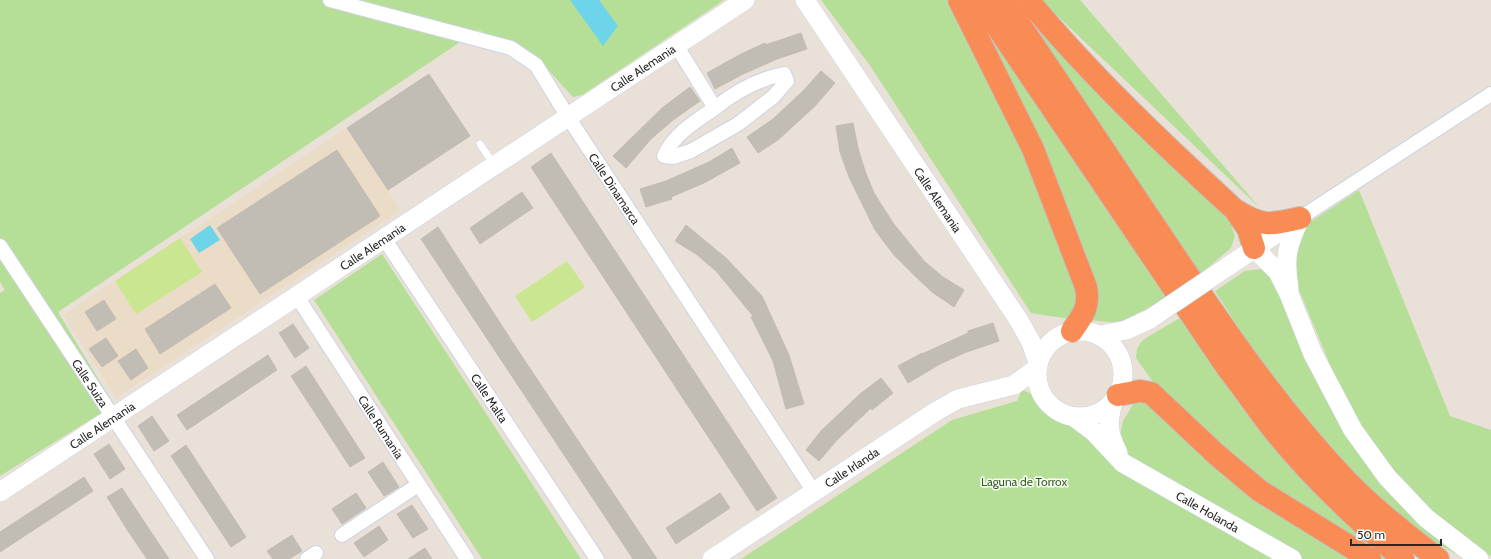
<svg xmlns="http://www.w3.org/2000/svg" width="1491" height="559" viewBox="0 0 1491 559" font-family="Cabin,sans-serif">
<rect width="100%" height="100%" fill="#e9e0d8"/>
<path fill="#ebdcc8" d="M347 128 401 210 116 398 63 315Z"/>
<path fill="#b5df96" d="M0 0H724L582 95 573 97 539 60 478 30 58 312 114 405 0 476V293L5 290 0 282Z
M821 0H967L1166 298 1120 323 1056 317 1031 313 871 67Z
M1015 0H1020L1229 219 1235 236 1231 248 1199 275Z
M1043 0H1080L1260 208 1048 7Z
M1359 190 1450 416 1491 430V556L1475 547 1424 504 1375 449 1347 406 1295 280 1294 248 1307 224Z
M382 254 581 559H482L314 300Z
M1262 269 1271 273 1333 407 1465 559 1422 535 1365 485 1316 432 1256 355 1215 291 1245 271Z
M1180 318C1214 369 1248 420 1289 466 1319 499 1352 529 1385 559H1381L1273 490 1200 430 1153 382 1136 358 1137 349 1141 342 1149 336Z
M1022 390 1039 397 1077 423 1119 440 1123 421 1134 403 1148 400 1357 559H741L952 420 1017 401Z"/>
<path fill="#cae691" d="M180 238 202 272 136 314 115 281Z
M567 261 585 287 532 322 515 296Z"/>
<path fill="#6dd4e9" d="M570 0H599L618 26 603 46Z
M210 225 220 240 199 253 190 239Z"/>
<path fill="#c1bcb4" stroke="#c4bcb2" d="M801 33 807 49 777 59 741 75 715 89 707 73 741 54 765 43V45Z
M821 71 835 83 815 106 778 140 758 153 747 137 773 119 803 91Z
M429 74 470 136 388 190 347 128Z
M690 87 700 101 673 120 651 139 626 168 613 156 662 108Z
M853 123 858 148 865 171 874 193 893 223 924 261 943 277 964 290 954 307 932 292 913 274 894 255 875 230 849 177 840 152 836 126Z
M732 148 740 163 704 183 671 197 672 199 646 207 640 189 666 181 709 162Z
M337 150 380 216 260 294 217 228Z
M551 153 777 498 757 511 531 167Z
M522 192 533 208 480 244 470 228Z
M686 225 726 258 762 296 789 355 804 404 786 409 773 361 751 317 753 316 716 271 696 254 675 241Z
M438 227 515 346 657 559H633L421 239Z
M215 284 231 308 160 354 145 329Z
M104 300 116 319 97 331 85 312Z
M993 323 999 341 964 353 940 364 908 383 898 366 922 353V354L968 333V331Z
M293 324 309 348 295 358 279 333Z
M106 338 118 356 102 367 89 349Z
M136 349 148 368 131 380 118 361Z
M268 355 277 370 187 430 177 415Z
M306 366 365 458 350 467 291 376Z
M881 378 893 393 872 410 871 408 837 440 819 461 806 450 821 431 860 394Z
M152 416 169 441 154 451 138 426Z
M109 444 125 469 110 479 94 454Z
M186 445 246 537 231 547 171 456Z
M383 462 399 487 384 496 368 472Z
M84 477 93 491 0 552V532Z
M122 488 143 520 169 559H147L128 531 107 497Z
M356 493 366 508 342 524 332 509Z
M720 493 730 508 676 544 666 528Z
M412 505 428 529 413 538 397 514Z
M379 526 388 540 364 557 354 543Z
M292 535 302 551 289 559H273L267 551Z
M425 548 432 559H408Z"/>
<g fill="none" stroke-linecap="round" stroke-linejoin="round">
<defs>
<path id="lane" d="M480 144 494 165"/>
<g id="street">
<path id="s1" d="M330 0 511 48 536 65 568 117 814 492"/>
<path d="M676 45 715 108C736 91 759 79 784 74L787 81 773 97 738 124 691 151 673 157 664 156C674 134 696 121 715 108"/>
<path d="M1300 218 1491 94"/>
<path id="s2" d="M383 237 597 559"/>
<path id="s3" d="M0 246 207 559"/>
<path id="s4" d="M296 295 467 559"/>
<path d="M342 535 418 485"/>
<path d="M307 559 316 553"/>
</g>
<g id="secondary">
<path id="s5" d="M805 0 1018 319 1031 342 1038 362"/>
<path d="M1254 248 1278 272 1289 294 1313 354 1353 430 1387 477 1426 518 1479 559"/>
<path d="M1227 267 1297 220"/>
<path d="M1289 288C1284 256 1287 247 1300 218"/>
<circle cx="1080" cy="374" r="43"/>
<path d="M1101 335 1126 330 1150 319"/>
<path d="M1113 402C1107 424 1108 433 1118 453"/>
<path id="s6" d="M1074 417 1094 432 1123 463 1292 559"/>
<path id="s7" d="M0 492 745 0"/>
<path id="s8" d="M712 559 935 412 958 399 1014 385 1037 368"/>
</g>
<path id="highway" d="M959 0 1033 149 1086 287C1090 307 1083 315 1072 331
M979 0 1228 369C1243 388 1257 409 1272 428 1309 475 1357 520 1403 559
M1003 0C1055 76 1106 153 1157 229 1215 316 1274 404 1346 480 1374 509 1406 534 1438 559
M1028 0C1091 76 1162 143 1235 210L1248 229 1254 248
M1235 210C1263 227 1269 225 1300 218
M1118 395 1140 391 1151 393 1217 455 1260 491 1370 559"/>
</defs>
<use href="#lane" stroke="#ced3e0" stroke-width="8"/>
<use href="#street" stroke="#ced3e0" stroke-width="16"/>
<use href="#secondary" stroke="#ced3e0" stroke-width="20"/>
<use href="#highway" stroke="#c3c3c3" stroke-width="24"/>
<use href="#lane" stroke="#fff" stroke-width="7"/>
<use href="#street" stroke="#fff" stroke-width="14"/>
<use href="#secondary" stroke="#fff" stroke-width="19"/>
<use href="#highway" stroke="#f88c54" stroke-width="22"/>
<defs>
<path id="secondary-bridge" d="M1150 319 1227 267"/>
</defs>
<use href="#secondary-bridge" stroke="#ced3e0" stroke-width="20" stroke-linecap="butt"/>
<use href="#secondary-bridge" stroke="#fff" stroke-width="19"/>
</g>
<g text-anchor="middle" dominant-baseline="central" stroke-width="3" stroke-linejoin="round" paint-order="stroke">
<g font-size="12" fill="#272727" stroke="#fff">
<text stroke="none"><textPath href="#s7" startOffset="770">Calle Alemania</textPath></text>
<text stroke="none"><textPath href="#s1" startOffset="364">Calle Dinamarca</textPath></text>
<text stroke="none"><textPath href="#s5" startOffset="240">Calle Alemania</textPath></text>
<text stroke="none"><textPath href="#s7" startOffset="446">Calle Alemania</textPath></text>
<text stroke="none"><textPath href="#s3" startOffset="164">Calle Suiza</textPath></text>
<text stroke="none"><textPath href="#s2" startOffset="193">Calle Malta</textPath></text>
<text stroke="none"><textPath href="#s7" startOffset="122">Calle Alemania</textPath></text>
<text stroke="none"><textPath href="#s4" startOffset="157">Calle Rumanía</textPath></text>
<text stroke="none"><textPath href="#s8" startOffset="167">Calle Irlanda</textPath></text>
<text stroke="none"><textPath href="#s6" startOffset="165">Calle Holanda</textPath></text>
</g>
<g font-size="12" fill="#2f601b" stroke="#fff">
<text x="1024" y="481">Laguna de Torrox</text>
</g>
</g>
<path d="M1351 539v6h90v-6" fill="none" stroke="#272727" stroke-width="2"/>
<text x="1357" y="539" font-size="12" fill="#272727" stroke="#ffffff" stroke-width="3" paint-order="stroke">50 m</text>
</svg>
